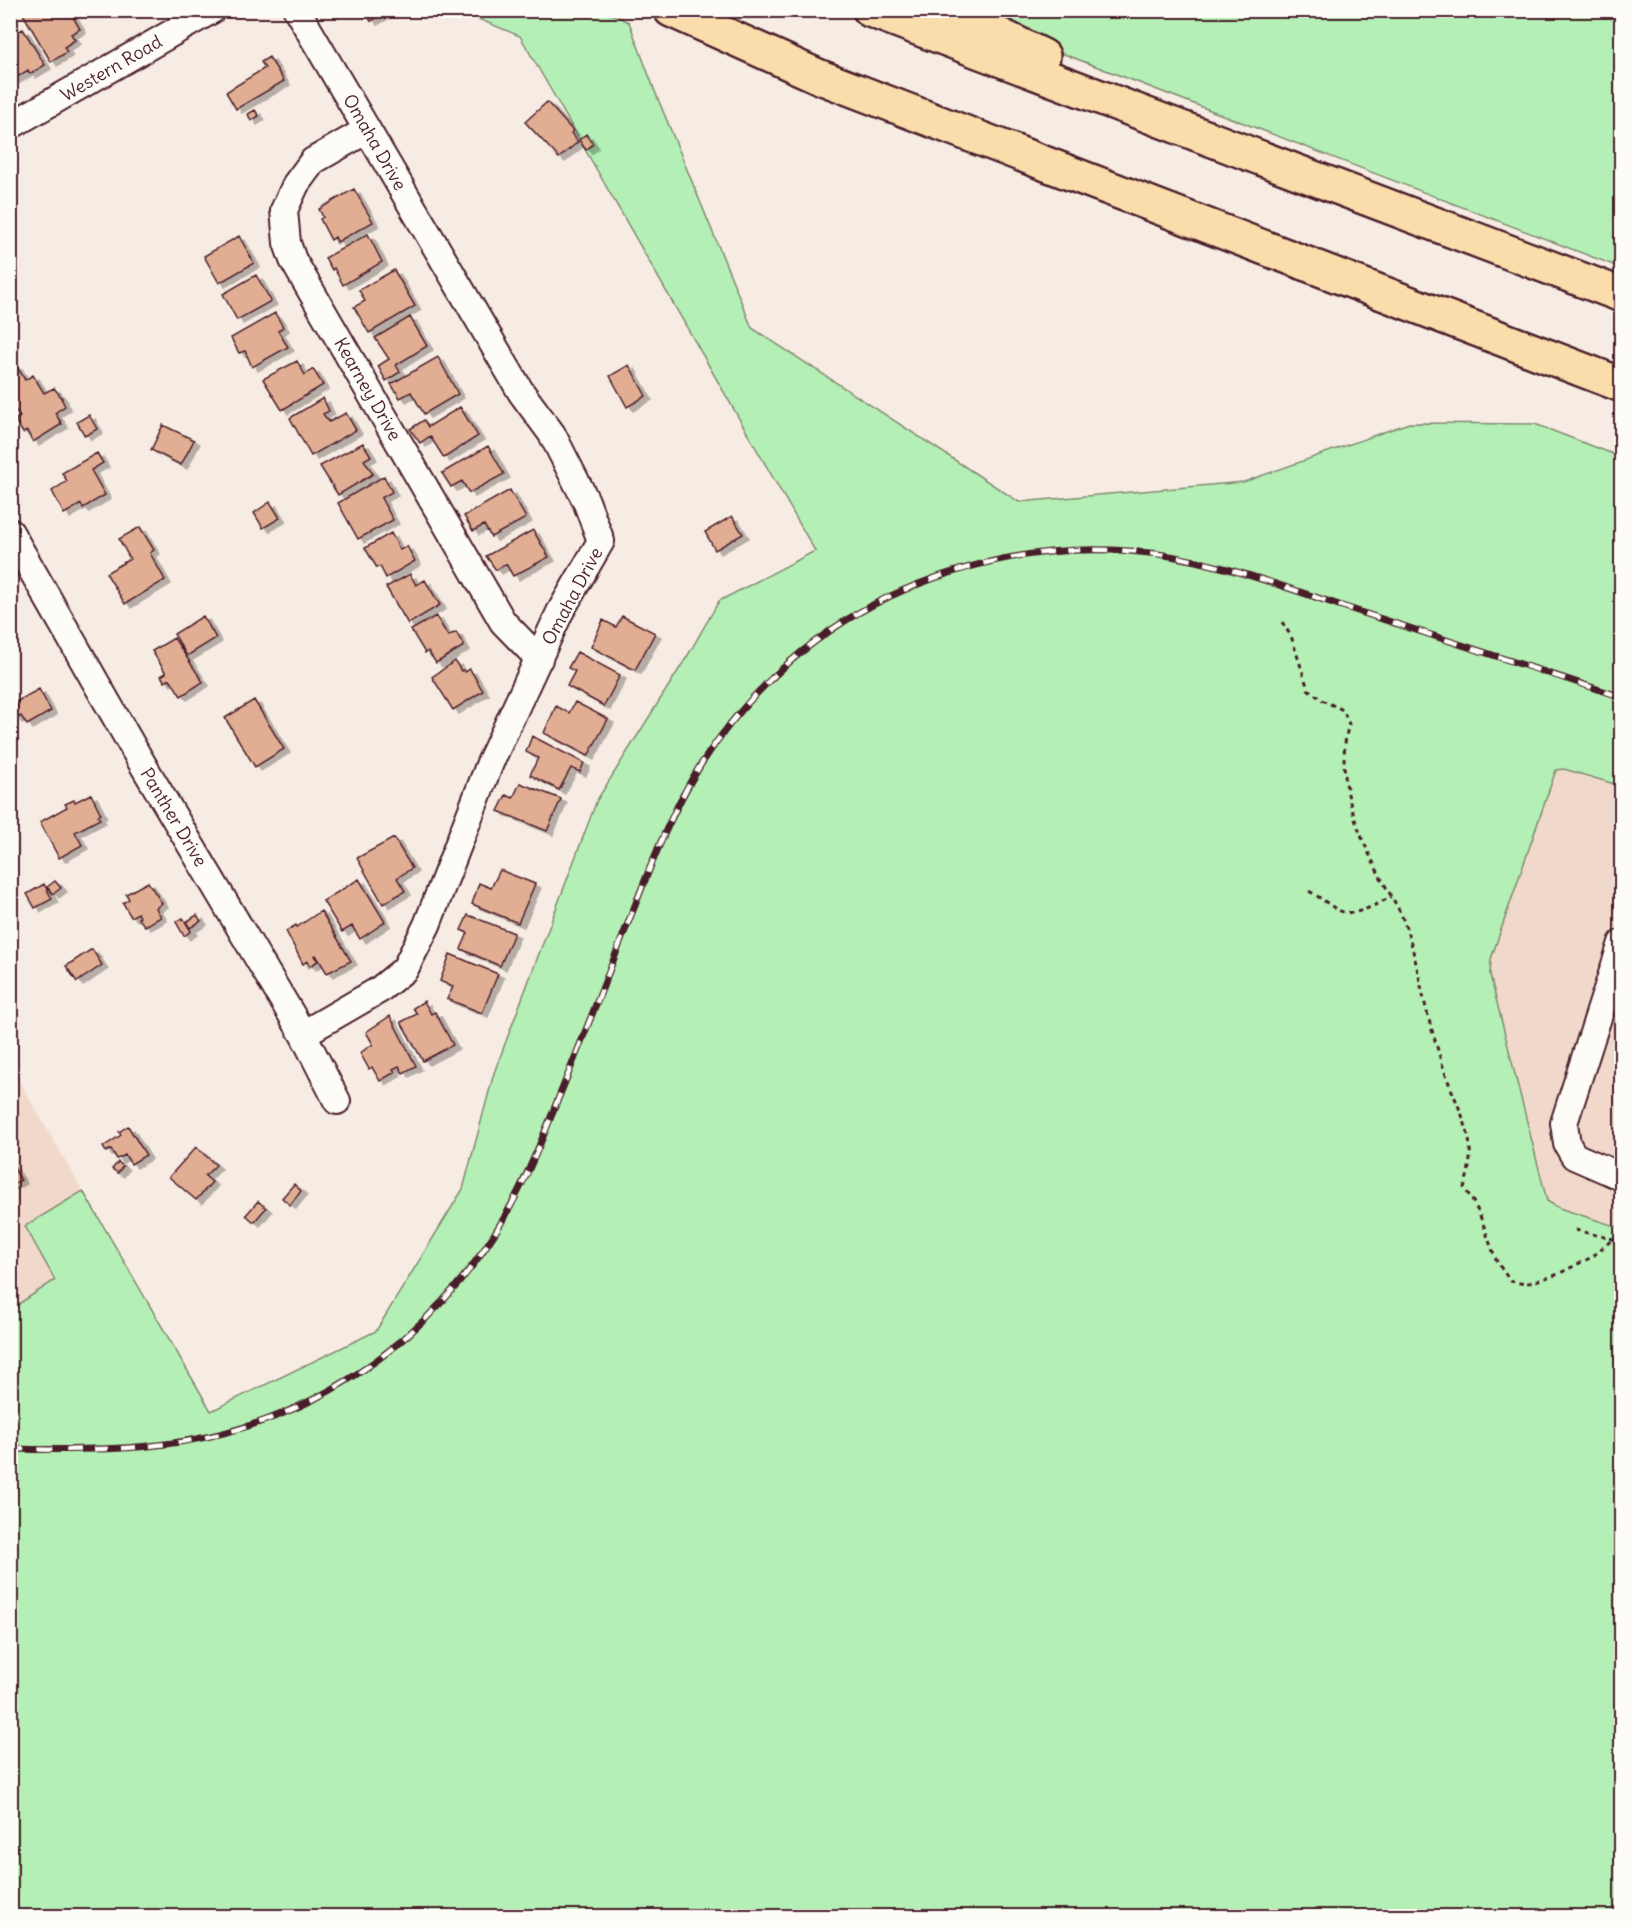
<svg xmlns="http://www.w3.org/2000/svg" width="1632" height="1927" viewBox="0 0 1632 1927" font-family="Delius,sans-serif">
<defs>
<filter id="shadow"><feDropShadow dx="6" dy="4" stdDeviation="0" flood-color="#0004"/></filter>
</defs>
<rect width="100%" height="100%" fill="#f7ece3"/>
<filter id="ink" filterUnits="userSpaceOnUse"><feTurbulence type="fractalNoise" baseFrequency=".0167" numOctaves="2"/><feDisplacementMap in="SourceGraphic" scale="12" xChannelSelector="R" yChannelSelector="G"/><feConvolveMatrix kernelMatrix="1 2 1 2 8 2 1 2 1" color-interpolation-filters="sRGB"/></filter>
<g filter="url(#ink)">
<path fill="#f0d9cb" d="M1564 769 1621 786V1228L1559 1208 1547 1201 1490 975 1491 959 1556 770Z
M10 1065 83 1191 25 1226 55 1280 11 1309Z"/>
<path fill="#b4f0b5" stroke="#7f8870" stroke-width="1.5" d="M459 11H605L629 22 656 94 752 328 1019 502 1244 482 1409 423 1535 424 1621 457V786L1564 769 1556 770 1491 959 1490 975 1547 1201 1559 1208 1621 1228V1916H11V1309L55 1280 25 1226 83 1191 211 1411 376 1331 463 1189 494 1073 597 800 688 655 719 601 815 551 520 36Z
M952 11H1621V268Z"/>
<path fill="#e1ae94" stroke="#4a1f2b" stroke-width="1.5" filter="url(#shadow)" d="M29 10H69L80 29 71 34 75 40 64 47 67 52 51 62 23 14Z
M361 10H391L371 21 368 16 365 18Z
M23 29 45 65 30 74 28 70 11 81 10 36Z
M269 57 284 81 236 109 226 92 265 68 261 62Z
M547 102 573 131 571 133 578 142 559 158 525 122Z
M255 110 259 116 251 121 248 114Z
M586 134 593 144 586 150 579 140Z
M354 189 373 222 337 242 335 237 331 240 320 219 323 217 319 209Z
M368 234 382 262 343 285 334 268 332 270 325 258Z
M239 236 254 263 219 283 204 256Z
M394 270 415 306 369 333 354 307 365 301 359 290Z
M256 275 271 301 237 320 223 294Z
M275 313 283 327 278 331 288 347 252 367 245 351 239 353 231 338Z
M410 317 427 346 396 365 400 372 386 381 378 366 389 359 375 338Z
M438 357 458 394 424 414 411 392 400 398 391 384Z
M297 361 305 375 313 369 323 385 282 410 263 379Z
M16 365 25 380 33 375 44 393 54 388 62 398H61L65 406 55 413 62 424 33 442 27 431 23 433 15 420 20 417 10 402V368Z
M629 365 646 396 627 407 610 376Z
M323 398 329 411 323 414 329 422 346 413 356 430 311 456 290 418Z
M460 407 478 436 444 458 430 436 420 443 410 429 424 420 428 427Z
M89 415 97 429 85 436 77 422Z
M163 425 194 440 181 465 151 450Z
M363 443 371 456 364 460 373 474 338 495 320 466Z
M488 446 504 474 469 493 462 481 451 487 442 473Z
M97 453 103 463 91 470 105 495 83 508 81 504 64 514 52 491 67 481 62 473Z
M384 476 392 492 381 498 393 520 358 539 338 503Z
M510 490 526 518 491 537 484 525 473 531 464 516Z
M270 502 280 518 263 528 254 513Z
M732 516 743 534 715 550 705 532Z
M140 527 154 550 150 553 165 580 125 604 106 573 130 559 119 539Z
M533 530 549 557 513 576 506 564 496 570 486 556Z
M391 533 400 550 407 546 415 561 386 578 380 566 377 568 365 548Z
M410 574 416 585 425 580 440 605 408 624 386 587Z
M203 616 216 638 187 656 174 634Z
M436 616 448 636 456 632 464 646 436 663 428 651 425 653 411 630Z
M622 616 655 633 635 670 591 647 603 620 616 627Z
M174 638 203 682 181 696 170 679 165 682 161 676 166 673 152 651Z
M577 652 620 675 604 706 567 686 575 671 568 668Z
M455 661 461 671 463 670 465 672 470 669 483 691 453 710 432 677Z
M39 689 51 711 27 725 21 716 16 719 11 711 17 707 14 703Z
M254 700 284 749 255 767 225 718Z
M575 702 608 719 588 756 544 733 556 706 569 713Z
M532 736 584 763 580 772 571 768 559 790 530 775 538 758 526 752Z
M520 783 561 799 547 831 498 811 506 795 513 798Z
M91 794 101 814 98 816 100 819 75 832 82 845 59 858 40 822 67 807 65 804 74 800 75 802Z
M394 838 412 868 397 878 405 891 383 904 357 858Z
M500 870 535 884 518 923 472 904 479 883 491 888Z
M359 879 385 922 360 939 352 926 342 932 323 901Z
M55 881 61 888 53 894 47 887Z
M148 882 162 903 156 908 161 917 145 926 138 918 140 917 138 913 131 917 123 903 129 899 126 894Z
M44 884 52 899 35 908 27 894Z
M321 911 351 961 327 973 316 955 314 956 318 961 310 966 307 961 303 964 286 931 296 925 297 927Z
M197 915 201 921 190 928 186 922Z
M468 915 514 933 500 966 461 949 468 933 461 930Z
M183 918 191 931 184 936 176 922Z
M92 949 102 965 77 982 66 966Z
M450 954 498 974 482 1013 447 999 453 987 440 981Z
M424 1001 431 1014 435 1012 453 1045 423 1061 401 1022 417 1014 413 1008Z
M390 1016 416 1066 403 1073 399 1066 393 1069 395 1072 380 1081 372 1067 369 1069 360 1053 373 1044 366 1032Z
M128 1126 146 1155 131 1164 125 1155 117 1159 111 1149 106 1152 103 1147 121 1135 119 1132Z
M196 1147 216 1165 205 1176 212 1182 196 1200 169 1177Z
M10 1162 21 1180 10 1186Z
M118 1162 123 1166 118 1173 112 1169Z
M294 1184 301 1191 290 1205 282 1198Z
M258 1201 266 1208 254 1222 246 1215Z"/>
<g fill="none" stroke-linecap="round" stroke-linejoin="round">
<defs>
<path id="minor" d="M297 10 521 392 552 434 586 501 601 541 560 612 490 763 427 925 405 969 379 990 303 1034
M10 126 212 10
M367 130 313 161 296 184 284 210 287 243 293 260 503 622 539 659
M10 532 139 758 303 1034 337 1101
M1622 943 1564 1123 1567 1144 1574 1156 1622 1177"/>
<path id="highway" d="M671 10 820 77 1622 385
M870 10 1622 295
M948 10 1043 56"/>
</defs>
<use href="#minor" stroke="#4a1f2b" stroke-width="30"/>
<use href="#highway" stroke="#4a1f2b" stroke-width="38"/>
<path stroke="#4a1f2b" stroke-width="3" stroke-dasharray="4.5 4.5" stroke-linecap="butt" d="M1282 622 1291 636 1308 689 1322 700 1343 710 1349 724C1334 775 1356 830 1380 876 1388 892 1400 908 1405 925 1417 958 1421 993 1431 1027 1436 1043 1440 1059 1446 1075 1454 1099 1468 1122 1470 1148 1471 1162 1468 1175 1464 1188 1481 1210 1485 1232 1495 1257 1498 1265 1505 1273 1510 1281L1525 1284 1556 1275 1592 1257 1613 1239
M1309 891C1318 896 1324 901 1333 907 1351 921 1374 905 1391 897
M1575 1230 1622 1241"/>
<use href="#minor" stroke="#fdfcf7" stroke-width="26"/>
<use href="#highway" stroke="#faddab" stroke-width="33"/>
<defs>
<path id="rail" d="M10 1449C104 1451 190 1451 279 1415 373 1377 453 1306 504 1218 525 1182 541 1143 556 1104 583 1039 608 973 634 908 653 860 672 810 700 766 749 689 820 626 904 590 975 560 1051 545 1129 551 1203 556 1272 583 1342 606 1435 636 1528 667 1622 697"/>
</defs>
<use href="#rail" stroke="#4a1f2b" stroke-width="7"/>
<use href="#rail" stroke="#fdfcf7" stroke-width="4.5" stroke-dasharray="14" stroke-linecap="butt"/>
</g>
</g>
<g text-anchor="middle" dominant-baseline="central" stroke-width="5" stroke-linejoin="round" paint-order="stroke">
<g font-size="18" fill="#4a1f2b" stroke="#fdfcf7">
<text transform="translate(111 68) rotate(-30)">Western Road</text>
<text transform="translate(375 142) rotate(60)">Omaha Drive</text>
<text transform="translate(368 389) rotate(60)">Kearney Drive</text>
<text transform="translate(572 596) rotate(-62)">Omaha Drive</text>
<text transform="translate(174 817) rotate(59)">Panther Drive</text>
</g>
</g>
<rect width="1632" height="1927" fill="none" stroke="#fdfcf7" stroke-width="36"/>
<rect x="18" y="18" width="1596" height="1891" fill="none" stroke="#4a1f2b" stroke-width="2" filter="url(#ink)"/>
</svg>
